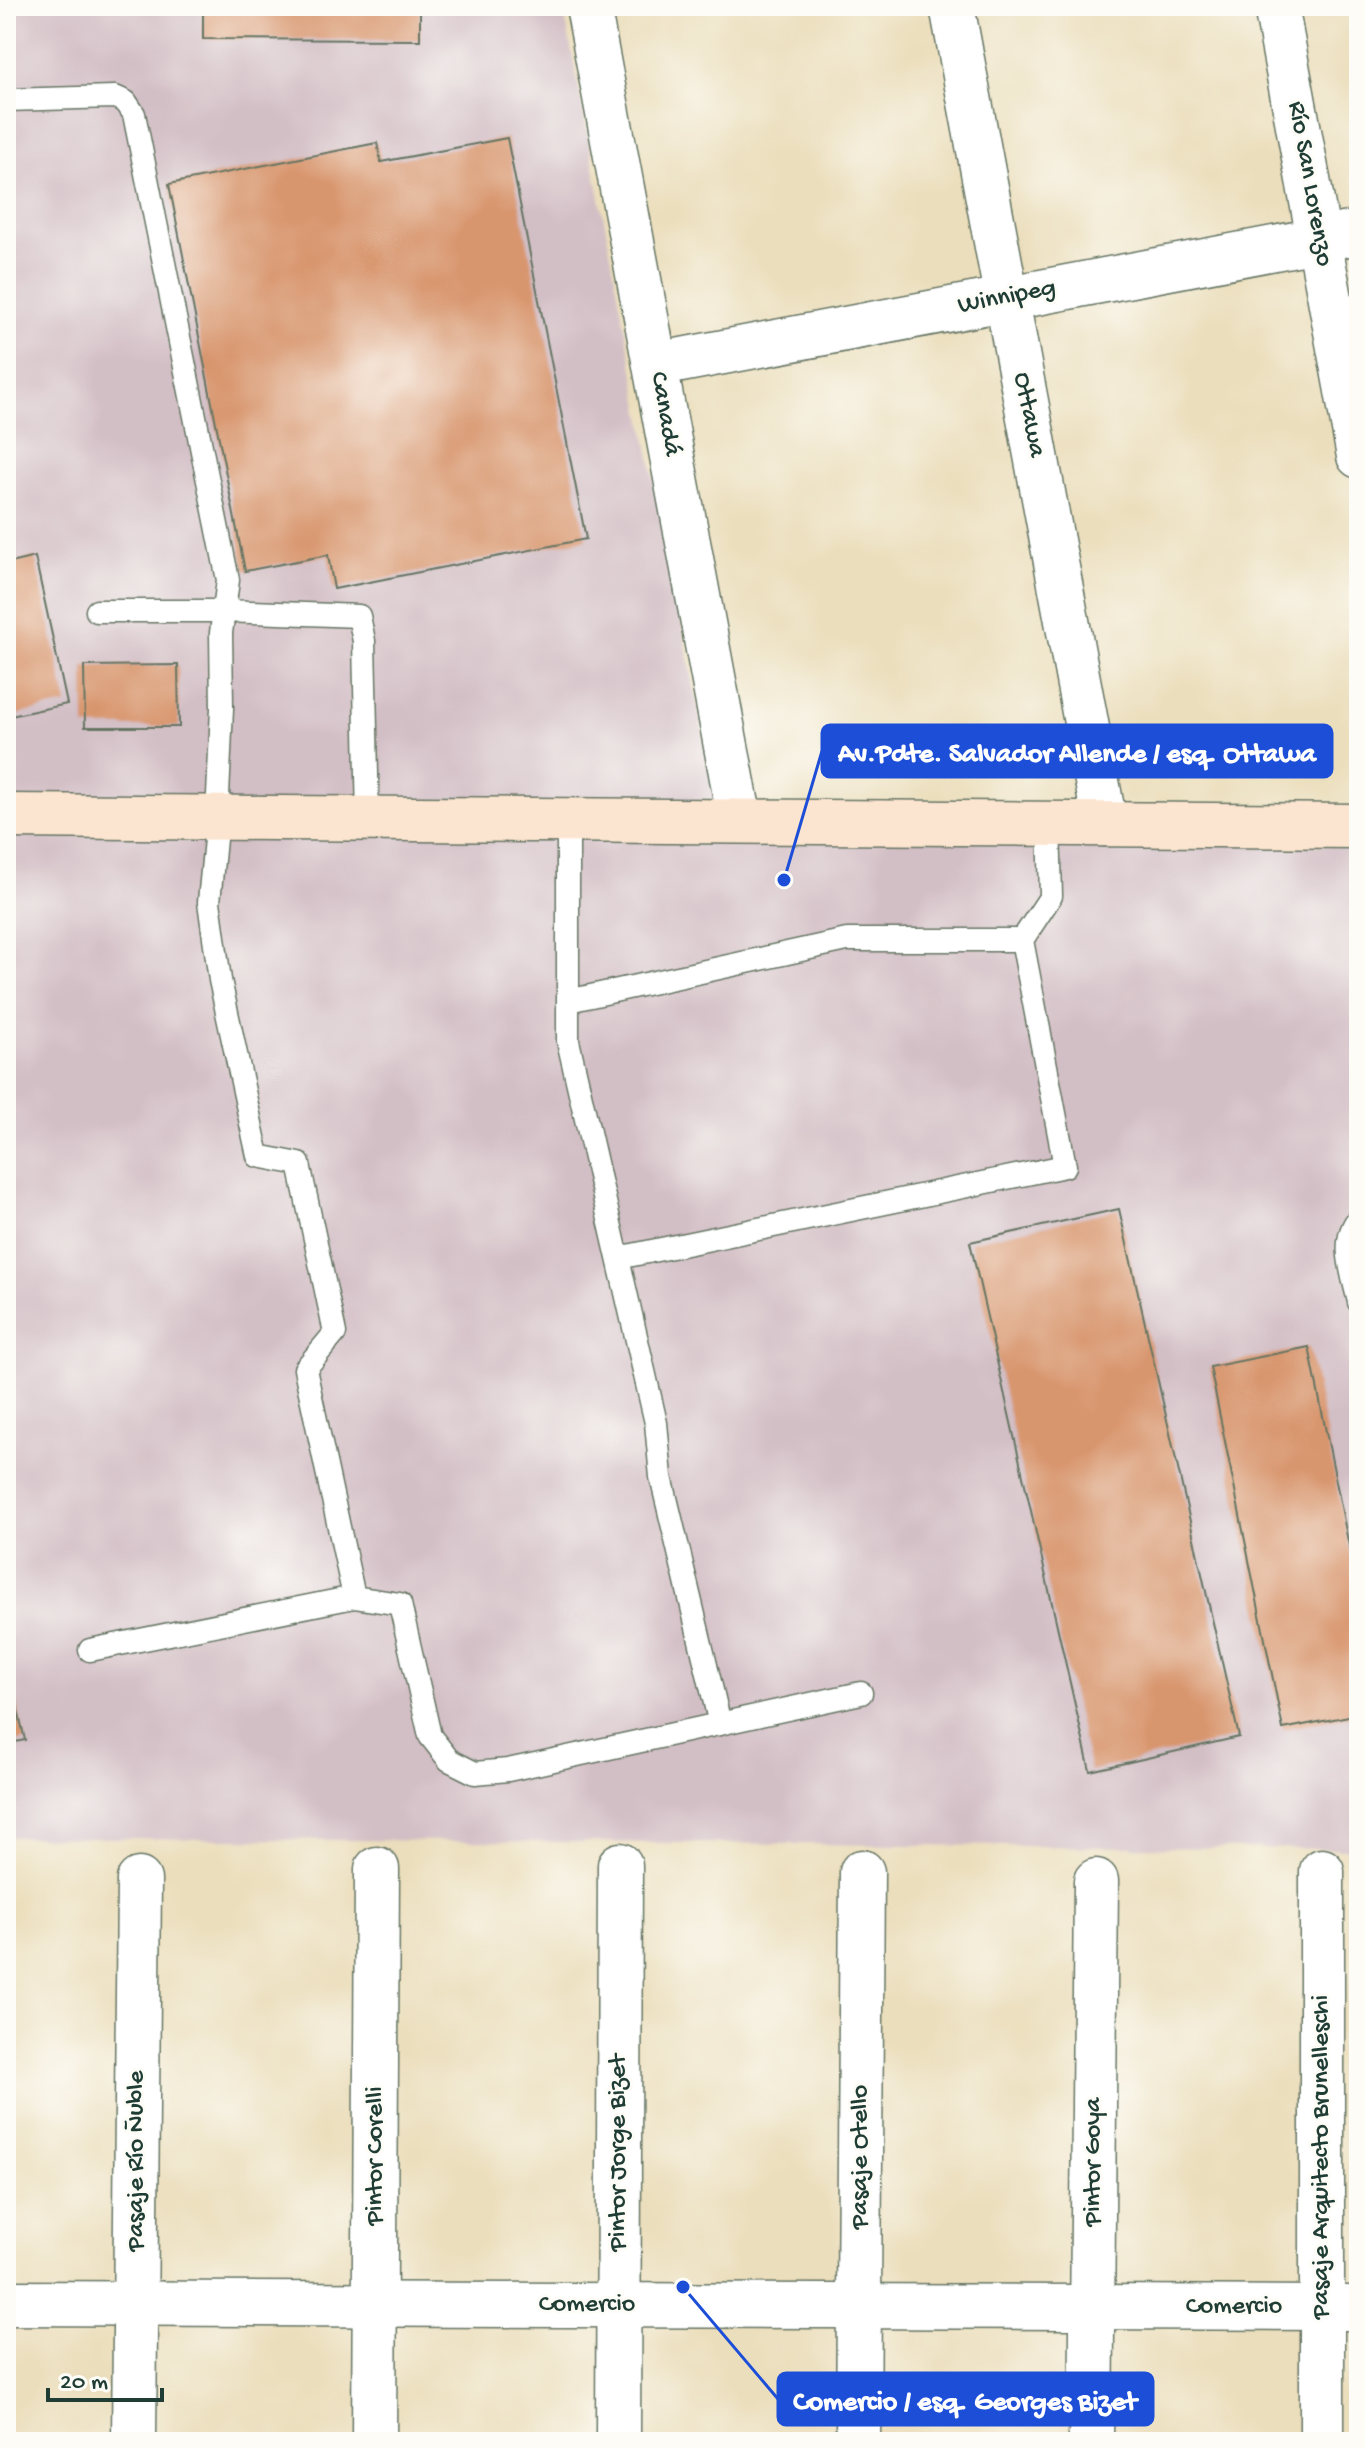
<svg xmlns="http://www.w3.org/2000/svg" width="1365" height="2448" viewBox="0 0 1365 2448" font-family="'Gochi Hand',sans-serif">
<rect width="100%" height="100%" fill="#fdfcf7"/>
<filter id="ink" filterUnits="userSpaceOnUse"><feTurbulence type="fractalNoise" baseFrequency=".0125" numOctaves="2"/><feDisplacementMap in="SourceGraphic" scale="16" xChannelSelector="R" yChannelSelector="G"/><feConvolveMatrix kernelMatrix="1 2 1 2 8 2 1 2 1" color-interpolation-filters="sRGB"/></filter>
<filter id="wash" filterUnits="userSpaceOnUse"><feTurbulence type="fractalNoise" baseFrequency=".006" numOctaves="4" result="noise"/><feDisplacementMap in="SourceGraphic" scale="32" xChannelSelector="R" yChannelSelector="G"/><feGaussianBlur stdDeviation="1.8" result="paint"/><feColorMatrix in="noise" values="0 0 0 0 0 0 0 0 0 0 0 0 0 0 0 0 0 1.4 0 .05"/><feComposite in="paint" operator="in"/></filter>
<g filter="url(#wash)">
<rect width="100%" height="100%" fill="#ebdebc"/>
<path fill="#d2bec5" d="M6 6H563L723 837 1359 845V1849L6 1837Z"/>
<g id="blocks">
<path fill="#d8966e" d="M203 6H420V40L203 39Z
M507 138 586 539 334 589 328 555 245 571 169 184 377 143 381 162Z
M35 557 67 704 6 717V564Z
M178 665 179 727H85L84 666Z
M1119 1209 1239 1737 1090 1771 970 1242Z
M1309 1347 1359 1596V1714L1283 1729 1210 1367Z
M6 1660 25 1740 6 1744Z"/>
</g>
</g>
<g filter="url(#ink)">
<use href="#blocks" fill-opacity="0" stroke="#667564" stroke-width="2"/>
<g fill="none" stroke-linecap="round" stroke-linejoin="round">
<defs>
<path id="service" d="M6 100 115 97 126 102 134 114 228 580 221 633 222 708 217 818 209 902 220 980 258 1156 299 1164 335 1333 305 1369 354 1597 400 1604 430 1736 449 1760 475 1773 508 1770 861 1693
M97 611H223L359 616 364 641 368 819
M568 820V1041L656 1423 661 1477 720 1724
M1022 940 1051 896 1049 823
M568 1001 847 940H1022L1065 1166 618 1258
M1359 1218C1339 1241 1353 1275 1359 1302
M90 1650 354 1597"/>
<path id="minor" d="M588 6 740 821
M952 6 1105 824
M1276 6 1359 456
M655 365 1359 232
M134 2442 139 1880
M374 2442 377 1869
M618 2442 620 1865
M858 2442 862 1872
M1091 2442 1096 1881
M1322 2442V1871"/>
<path id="tertiary" d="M6 2303 1359 2308"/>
<path id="secondary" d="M6 816 1359 826"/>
</defs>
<use href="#service" stroke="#667564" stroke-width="25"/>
<use href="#minor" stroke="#667564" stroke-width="47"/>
<use href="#tertiary" stroke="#667564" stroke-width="47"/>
<use href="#secondary" stroke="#667564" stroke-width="47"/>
<use href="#service" stroke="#fff" stroke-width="22"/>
<use href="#minor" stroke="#fff" stroke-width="44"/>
<use href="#tertiary" stroke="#fff" stroke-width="44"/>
<use href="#secondary" stroke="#fce5d0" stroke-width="44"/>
</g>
</g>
<g text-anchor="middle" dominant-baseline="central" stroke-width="6" stroke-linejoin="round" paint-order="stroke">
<g font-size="26" fill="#1f3d34" stroke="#fdfcf7">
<text transform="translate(1309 184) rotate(80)">Río San Lorenzo</text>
<text transform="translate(1007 298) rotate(-11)">Winnipeg</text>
<text transform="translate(664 414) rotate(80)">Canadá</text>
<text transform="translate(1028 415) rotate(79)">Ottawa</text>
<text transform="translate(619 2153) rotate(-90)">Pintor Jorge Bizet</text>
<text transform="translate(376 2156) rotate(-90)">Pintor Corelli</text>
<text transform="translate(861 2157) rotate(-90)">Pasaje Otello</text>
<text transform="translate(1322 2157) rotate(-90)">Pasaje Arquitecto Brunelleschi</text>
<text transform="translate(137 2161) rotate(-90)">Pasaje Río Ñuble</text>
<text transform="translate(1094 2162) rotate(-90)">Pintor Goya</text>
<text x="587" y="2305">Comercio</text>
<text x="1234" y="2307">Comercio</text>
</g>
</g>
<path fill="none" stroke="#1d4ed8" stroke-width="3" d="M784 880L822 751M683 2287L778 2399"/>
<g fill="#1d4ed8" stroke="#fdfcf7" stroke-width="3">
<circle cx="784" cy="880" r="8"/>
<circle cx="683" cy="2287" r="8"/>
</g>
<g fill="#1d4ed8" stroke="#1d4ed8" stroke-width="3">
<rect x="822" y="725" width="510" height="52" rx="8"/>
<rect x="778" y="2373" width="375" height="52" rx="8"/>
</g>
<g font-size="28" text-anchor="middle" font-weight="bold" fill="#fff">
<text x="1077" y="761">Av.Pdte. Salvador Allende / esq. Ottawa</text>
<text x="965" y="2409">Comercio / esq. Georges Bizet</text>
</g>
<rect width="1365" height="2448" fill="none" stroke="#fdfcf7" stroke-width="32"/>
<path d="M48 2388v12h114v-12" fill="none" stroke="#1f3d34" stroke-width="4"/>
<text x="60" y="2388" font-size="24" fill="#1f3d34" stroke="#fdfcf7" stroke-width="6" paint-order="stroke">20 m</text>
</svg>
